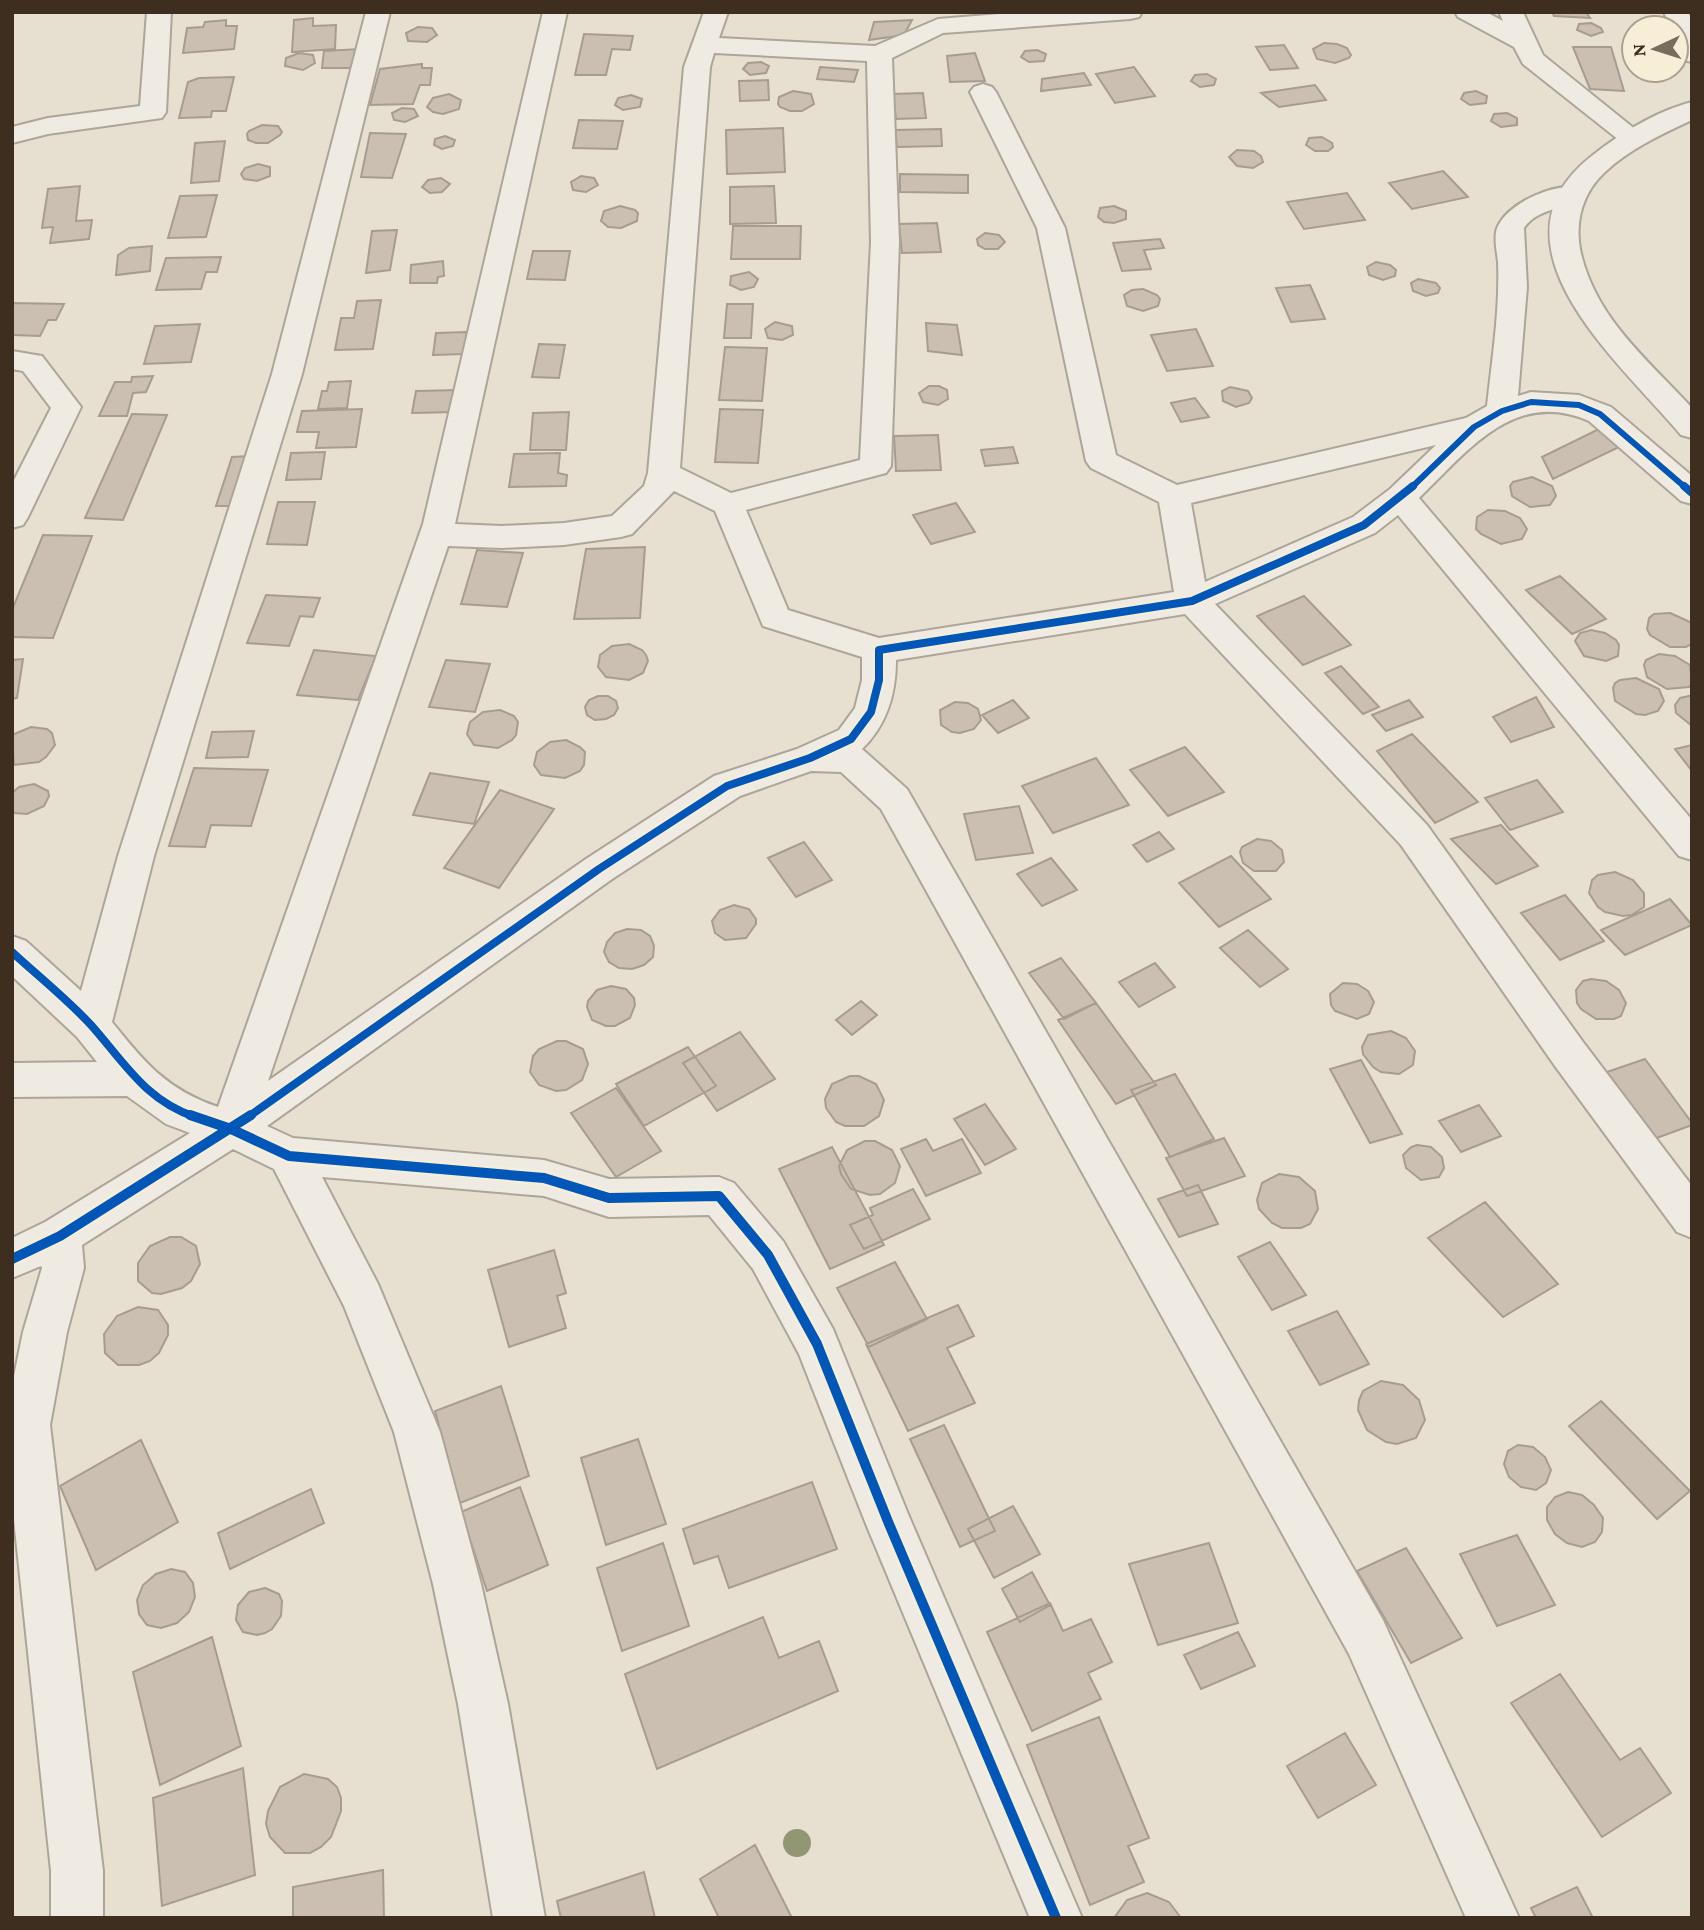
<svg xmlns="http://www.w3.org/2000/svg" width="1704" height="1930" viewBox="0 0 1704 1930" font-family="'Crimson Pro',serif">
<rect width="100%" height="100%" fill="#e7e0d1"/>
<path fill="#cbbfb2" stroke="#a89c90" stroke-width="2" d="M1552 12H1586L1590 18 1554 16Z
M313 18V26L336 25 335 49 292 52 294 20Z
M226 20V26H237L234 49 183 53 187 28 203 27 205 22Z
M912 20 904 35 869 40 874 22Z
M1591 23 1601 28 1603 32 1591 36 1577 30 1579 24Z
M418 27 432 28 437 35 427 42 408 41 406 33Z
M584 34 633 36 630 50 612 49 606 75H575Z
M1324 43 1337 44 1347 48 1351 55 1349 58 1335 63 1317 59 1313 49Z
M1284 45 1298 68 1270 70 1256 47Z
M1573 47H1611L1624 91 1590 89Z
M360 49 350 68H322L324 51Z
M1037 50 1046 54 1044 61 1029 62 1021 57 1025 51Z
M299 53 313 55 315 63 303 70 285 66 286 58Z
M975 53 985 81 950 82 947 56Z
M761 62 769 66 766 73 750 75 743 69 748 63Z
M422 64V68H432L430 85H420L413 104 370 105 380 69Z
M820 67 858 70 854 82 817 79Z
M1134 67 1155 96 1115 103 1096 74Z
M1084 73 1091 85 1041 91 1042 79Z
M1207 74 1216 79 1214 85 1200 87 1191 81 1195 75Z
M234 77 226 111H212L211 117 179 118 188 82 199 78Z
M768 80 769 100 740 101 739 81Z
M1315 85 1326 100 1279 107 1261 93Z
M793 91 811 94 814 104 802 111H790L780 107 778 104 779 97Z
M1476 91 1487 96 1486 103 1470 105 1461 99 1464 93Z
M923 93 926 118 896 119 893 94Z
M449 94 461 100 459 109 443 114 433 112 427 107 433 98Z
M631 95 642 99 640 107 623 110 615 105 618 98Z
M402 108 414 109 418 116 405 122 394 120 392 113Z
M1507 113 1517 118V125L1501 127 1491 121 1494 114Z
M579 120 623 121 617 149 573 148Z
M262 125 278 126 282 132 280 135 268 143H256L248 140 247 134 249 131Z
M783 128 785 172 727 174 726 130Z
M941 129 942 146 897 147 895 130Z
M370 133 406 134 392 178 361 177Z
M445 136 455 140 453 146 442 149 434 145 435 139Z
M1322 137 1332 143 1333 147 1328 151H1315L1306 145 1309 138Z
M225 141 219 181 191 183 195 143Z
M1237 150 1254 151 1261 156 1263 162 1253 168 1237 166 1229 157Z
M258 164 270 167V176L257 181 244 179 241 174 245 168Z
M1443 171 1468 197 1412 209 1389 183Z
M900 174 968 175V193L900 192Z
M581 176 594 178 598 185 586 192 573 190 571 182Z
M441 178 450 184 442 192 430 193 422 187 428 180Z
M80 186 76 221 92 220 89 239 50 243 53 227 42 228 48 189Z
M774 186 776 223 730 224V187Z
M1347 193 1365 220 1304 229 1287 202Z
M217 195 206 237 168 238 180 196Z
M620 206 635 210 638 213 637 221 621 228 608 227 601 221 604 211Z
M1114 206 1126 211V219L1114 223 1104 222 1098 217 1100 208Z
M937 223 941 252 902 253 899 224Z
M733 226H801L800 259H731Z
M397 230 390 270 366 273 372 231Z
M985 233 999 235 1005 242 998 249H985L978 245 977 239Z
M1160 239 1164 248 1144 250 1151 269 1122 271 1113 243Z
M152 246 150 271 116 275 118 255 129 248Z
M533 251H570L565 280 527 279Z
M221 257 217 272H206L201 289 156 290 166 258Z
M443 261 444 276 438 277 437 283H410L411 265Z
M1376 262 1390 265 1396 270 1395 276 1383 280 1369 275 1367 267Z
M749 272 758 279 754 287 741 290 730 285 731 276Z
M1418 279 1436 283 1440 288 1438 293 1426 296 1413 291 1411 283Z
M1310 285 1325 319 1291 322 1276 288Z
M1143 289 1157 295 1160 299 1158 306 1143 311 1127 306 1124 295 1132 290Z
M381 300 373 349 335 350 341 318H354L357 301Z
M13 303 64 304 56 320H48L40 336 12 335Z
M727 304H753L751 338H724Z
M775 322 792 326 793 335 782 340 768 338 765 329Z
M926 323 957 325 962 355 928 351Z
M200 324 191 362 144 364 155 326Z
M1196 329 1213 366 1167 371 1151 335Z
M467 332 464 354 433 355 436 333Z
M539 344 565 345 559 378 532 377Z
M725 347 767 348 762 401 719 400Z
M153 376 146 392 133 393 127 416H99L115 382H131L132 377Z
M351 381 347 408 318 409 322 391H327L329 382Z
M929 386H939L947 390 948 399 938 405 923 402 919 393Z
M1230 387 1248 391 1252 398 1249 403 1236 407 1223 401 1222 391Z
M460 390 457 412 412 413 416 391Z
M1195 398 1209 417 1181 422 1171 403Z
M362 409 356 447 316 448 319 432H297L302 411Z
M720 409 763 410 758 463 715 462Z
M569 412 566 450H530L533 413Z
M132 414 167 415 123 520 85 518Z
M1599 429 1621 446 1553 479 1542 457Z
M938 435 941 470 896 471 894 436Z
M1013 447 1018 463 985 466 981 450Z
M325 452 321 479 286 480 291 453Z
M560 453 558 473 567 475 566 486 509 487 514 454Z
M250 456 237 506H216L232 457Z
M1532 477 1552 486 1556 496 1550 505 1530 507 1512 496 1510 486 1513 482Z
M278 502H315L307 545 267 544Z
M956 503 975 532 931 544 913 515Z
M1488 510 1505 511 1520 518 1527 529 1522 539 1501 544 1481 534 1476 529 1477 517Z
M43 535 92 536 53 638 12 637V610Z
M645 547 640 618 574 619 586 549Z
M477 550 523 553 507 607 461 604Z
M1560 576 1606 619 1572 634 1526 590Z
M266 595 320 598 313 617 300 616 289 646 247 643Z
M1304 596 1351 645 1303 665 1257 616Z
M1670 613 1692 623V644L1686 647H1670L1650 635 1647 629 1649 618 1654 614Z
M1591 630 1605 633 1616 640 1619 645 1618 656 1606 661 1584 656 1575 641 1580 633Z
M629 644 642 650 646 655 648 661 643 673 629 680 606 677 598 667 600 655 612 646Z
M314 650 376 656 358 700 297 695Z
M1659 654 1675 656 1690 665 1692 684 1689 687 1667 689 1647 677 1644 665 1646 660Z
M23 659 17 698 12 699V660Z
M446 660 490 664 475 712 429 707Z
M1341 666 1379 707 1363 714 1325 673Z
M1636 678 1659 689 1664 701 1658 711 1645 715 1636 714 1615 701 1613 688 1615 683 1620 680Z
M598 696H608L616 701 618 708 614 715 606 719 595 720 587 715 585 707 589 700Z
M1689 696H1692V726L1676 713 1675 705 1680 698Z
M1536 697 1554 727 1511 742 1493 717Z
M1013 700 1029 718 998 733 982 715Z
M1409 700 1423 717 1386 731 1372 715Z
M955 702 968 703 978 709 981 720 974 729 960 733 952 732 941 725 940 710Z
M500 710 514 716 518 722 516 735 512 740 498 748 474 745 467 734 470 722 483 712Z
M31 727 47 729 52 733 55 745 46 757 39 762 14 765 12 735Z
M254 731 248 757 206 758 212 732Z
M1412 734 1478 802 1435 823 1377 751Z
M566 740 580 747 585 752 584 765 580 771 565 778 541 775 534 765 537 752 550 742Z
M1692 745V771L1675 749Z
M1185 747 1224 792 1168 816 1130 770Z
M1096 758 1129 805 1053 833 1022 786Z
M194 768 268 770 251 826 211 825 205 847 169 846Z
M430 773 489 782 474 824 413 815Z
M1537 780 1563 812 1510 830 1485 798Z
M34 784 48 791 49 796 44 806 27 814 15 813 12 811V793L19 787Z
M500 790 554 809 499 888 444 868Z
M1019 806 1033 853 976 860 964 814Z
M1501 825 1538 866 1496 884 1451 839Z
M1159 832 1174 849 1147 862 1133 845Z
M1257 839 1271 841 1282 850 1284 862 1276 871H1254L1243 863 1240 852 1242 847Z
M804 842 832 880 796 897 768 858Z
M1231 856 1271 899 1219 927 1179 883Z
M1051 858 1077 890 1042 906 1017 874Z
M1615 872 1633 880 1644 893V907L1632 915 1623 916 1605 912 1598 907 1589 893 1592 880 1598 875Z
M1565 895 1604 941 1560 960 1521 913Z
M1670 899 1692 925 1625 955 1601 930Z
M734 905 749 909 756 919V924L746 938 725 940 715 933 712 921 720 910Z
M627 929 641 930 650 936 654 946 653 957 644 965 632 969 619 968 609 962 604 952 607 942 615 933Z
M1248 930 1288 969 1260 987 1220 948Z
M1061 958 1096 1003 1064 1019 1029 973Z
M1155 963 1175 987 1139 1007 1119 982Z
M1591 979 1606 981 1619 990 1626 1003 1621 1016 1614 1019H1596L1581 1009 1577 1003 1576 990 1583 981Z
M1343 983 1357 984 1368 991 1374 1002 1369 1014 1357 1019 1335 1011 1331 1005 1330 994Z
M611 986 626 989 634 998 635 1005 630 1018 615 1026H606L592 1020 587 1007 588 1001 597 990Z
M861 1001 877 1015 852 1035 836 1020Z
M1096 1003 1156 1085 1116 1104 1058 1020Z
M1391 1031 1406 1038 1415 1051 1413 1065 1399 1074 1381 1072 1373 1067 1363 1054 1362 1047 1368 1035Z
M740 1032 775 1079 717 1111 683 1063Z
M557 1041H566L583 1049 588 1064 582 1080 566 1090 556 1091 539 1085 530 1072 533 1056 539 1049Z
M688 1047 716 1086 644 1126 616 1084Z
M1645 1059 1692 1123V1125L1654 1139 1607 1072Z
M1361 1060 1402 1134 1370 1143 1330 1069Z
M1175 1074 1214 1139 1170 1157 1131 1090Z
M850 1076H859L876 1084 884 1100 879 1116 864 1126H845L836 1122 826 1108 825 1099 832 1084Z
M616 1088 661 1151 616 1177 571 1113Z
M985 1104 1016 1149 985 1165 954 1119Z
M1479 1105 1501 1136 1461 1152 1439 1121Z
M1224 1138 1245 1176 1187 1196 1166 1158Z
M926 1139 933 1151 962 1139 981 1173 926 1196 901 1149Z
M865 1141H875L892 1150 900 1166 895 1183 880 1194 870 1195 851 1189 841 1174 839 1166 847 1150Z
M1417 1145 1431 1147 1442 1157 1444 1168 1439 1177 1421 1180 1406 1168 1403 1155 1411 1147Z
M832 1147 884 1245 830 1269 779 1169Z
M1279 1174 1299 1177 1315 1191 1318 1209 1310 1224 1301 1228H1282L1272 1223 1259 1209 1257 1200 1262 1183Z
M1198 1185 1218 1224 1179 1237 1158 1199Z
M913 1189 930 1219 864 1249 850 1225 873 1215 870 1208Z
M1485 1202 1558 1284 1503 1317 1428 1238Z
M170 1237H181L196 1246 200 1264 191 1281 182 1288 161 1294 152 1293 138 1281V1263L150 1246Z
M1270 1242 1306 1295 1272 1310 1238 1257Z
M554 1250 566 1293 557 1296 566 1328 509 1347 488 1270Z
M895 1262 927 1319 869 1347 837 1288Z
M958 1305 974 1336 947 1348 975 1403 908 1431 866 1344Z
M138 1307 158 1310 168 1325V1335L159 1353 150 1361 139 1365H118L105 1353 104 1334 117 1316Z
M1337 1311 1369 1364 1320 1385 1288 1331Z
M1381 1381 1403 1385 1419 1400 1425 1420 1416 1438 1397 1444 1386 1442 1367 1430 1358 1410 1359 1400 1363 1391Z
M501 1386 529 1476 460 1503 435 1411Z
M1601 1401 1690 1491 1657 1519 1569 1426Z
M944 1425 995 1531 960 1547 910 1439Z
M638 1439 666 1524 606 1545 581 1458Z
M141 1440 178 1522 96 1570 60 1486Z
M1518 1445 1533 1447 1545 1457 1551 1470 1546 1483 1536 1490 1521 1487 1509 1477 1504 1464 1508 1451Z
M812 1482 837 1549 729 1588 718 1556 694 1564 683 1529Z
M520 1487 548 1565 487 1591 461 1512Z
M311 1489 324 1523 230 1569 218 1533Z
M1568 1492 1582 1495 1594 1505 1603 1518 1602 1532 1595 1542 1582 1547 1567 1543 1555 1534 1547 1520V1507L1555 1497Z
M1013 1506 1040 1554 994 1578 968 1529Z
M1517 1535 1555 1605 1497 1626 1460 1554Z
M663 1543 689 1626 622 1651 597 1568Z
M1209 1543 1238 1623 1158 1645 1129 1564Z
M1406 1548 1462 1638 1411 1663 1357 1571Z
M171 1569 185 1572 193 1583 195 1597 189 1612 177 1623 161 1628 147 1625 139 1614 137 1600 143 1585 156 1574Z
M1032 1572 1050 1605 1020 1622 1002 1589Z
M265 1588 279 1594 282 1601 281 1616 272 1629 265 1633 257 1635 243 1632 236 1620 238 1605 249 1592Z
M1050 1603 1063 1631 1091 1619 1112 1662 1088 1673 1101 1699 1032 1731 987 1632Z
M763 1617 779 1658 819 1641 838 1691 657 1769 625 1674Z
M1238 1632 1255 1666 1201 1689 1184 1655Z
M212 1637 241 1746 160 1785 133 1672Z
M1560 1674 1620 1760 1640 1748 1671 1793 1602 1837 1511 1703Z
M1099 1717 1149 1838 1128 1846 1144 1882 1090 1905 1027 1745Z
M1345 1733 1376 1785 1318 1818 1287 1766Z
M243 1768 255 1875 162 1906 153 1798Z
M304 1774 328 1779 337 1787 341 1798V1811L331 1837 321 1847 310 1853H285L270 1837 266 1824 268 1811 280 1787Z
M755 1845 792 1918H719L700 1879Z
M383 1870 384 1918H293V1887Z
M644 1872 655 1918H561L557 1901Z
M1577 1887 1593 1918H1536L1531 1908Z
M1147 1893 1169 1902 1181 1918H1114L1127 1900Z"/>
<g fill="none" stroke-linecap="round" stroke-linejoin="round">
<defs>
<path id="minor" d="M147 12H171L166 112 162 118 48 134 12 143V127L48 118 140 106Z
M366 12H390L302 374 154 856 112 1022C144 1062 167 1090 218 1107L423 524 543 12H567L455 524 502 526 564 523 612 516 644 486 648 473 684 67 704 12H728L719 38 875 46 938 19 1025 12H1142L1139 17 1130 19 943 33 892 58 899 242 891 466 886 473 746 510 788 610 879 638 1174 592 1159 502 1091 468 1086 461 1037 228 970 92 974 87 983 84 992 87 996 92 1065 228 1116 455 1177 485 1466 418 1487 406C1492 359 1500 310 1498 262 1497 252 1493 235 1498 226 1510 202 1555 182 1581 188L1585 194C1573 211 1539 205 1524 228L1527 287 1518 396 1531 392 1579 395 1611 407 1692 476V504L1681 501 1589 421C1514 388 1468 451 1419 498L1692 820V860L1679 856 1398 515 1375 533 1215 604 1427 825 1583 1042 1692 1186V1238L1677 1232 1555 1066 1401 845 1185 614 896 660C896 694 887 725 862 749L907 789 1383 1620 1519 1918H1466L1349 1654 881 809 841 772 811 771 740 796 612 879 267 1126 293 1138 544 1160 609 1179 719 1177 734 1183 783 1241 833 1329 908 1514 1082 1918H1030L866 1524 799 1354 753 1269 709 1215 609 1217 544 1196 322 1177 378 1284 440 1432 481 1584 508 1704 545 1918H493L458 1704 433 1584 394 1432 344 1306 274 1169 233 1149 82 1245 84 1268 67 1332 50 1425 103 1871V1918H51V1871L12 1500V1386L23 1332 42 1268 41 1266 12 1278V1238L45 1222 190 1133 166 1124 127 1096 12 1097V1063L97 1062 77 1037 12 976V936L26 941 81 991 118 856 272 374ZM714 53 867 61 871 242 860 460 731 493 680 468 710 67ZM1436 445 1390 489 1353 517 1205 582 1191 503ZM674 491 715 511 763 626 862 657V680L855 708 839 730 797 749 714 776 586 859 268 1081 448 546 502 548 564 545 621 537 632 534Z
M1455 12H1486L1503 21 1499 12H1523L1543 55 1646 138 1642 144 1633 146 1624 144 1523 64 1514 47 1458 17Z
M12 351 42 356 81 407 28 517 23 525 12 528V484L51 408 23 371 12 369Z"/>
<path id="tertiary" d="M1664 12H1688L1692 21V62L1683 60C1676 50 1676 40 1676 28H1670Z
M1692 102V120C1662 134 1629 149 1605 172 1583 192 1575 220 1580 249 1594 317 1647 359 1692 408V438L1681 435C1623 365 1477 244 1593 155 1621 133 1657 111 1692 102Z"/>
</defs>
<use href="#minor" stroke="#ada599" stroke-width="4"/>
<use href="#tertiary" stroke="#ada599" stroke-width="4"/>
<use href="#minor" fill="#efebe3" fill-rule="evenodd"/>
<use href="#tertiary" fill="#efebe3" fill-rule="evenodd"/>
<defs>
<path id="cycleway-far2" d="M1411 488 1474 427 1502 411 1531 402 1579 405 1600 414 1686 488"/>
<path id="cycleway-far1" d="M1684 486 1692 493
M12 952C38 976 67 999 91 1025 124 1062 145 1100 195 1117
M248 1117 599 869 727 786 810 758 851 739 871 712 879 680V650L1192 601 1364 525 1413 486"/>
<path id="cycleway" d="M190 1115 231 1129 289 1156 544 1178 609 1198 719 1196 768 1255 817 1344 889 1524 1056 1918
M12 1259 60 1236 251 1115"/>
</defs>
<use href="#cycleway-far2" stroke="#f7eed8" stroke-width="10"/>
<use href="#cycleway-far1" stroke="#f7eed8" stroke-width="12"/>
<use href="#cycleway" stroke="#f7eed8" stroke-width="15"/>
<use href="#cycleway-far2" stroke="#0057b8" stroke-width="6"/>
<use href="#cycleway-far1" stroke="#0057b8" stroke-width="8"/>
<use href="#cycleway" stroke="#0057b8" stroke-width="10"/>
</g>
<circle fill="#929673" cx="797" cy="1843" r="14"/>
<rect width="1704" height="1930" fill="none" stroke="#3d2e20" stroke-width="28"/>
<g transform="translate(1655 49) rotate(266)"><circle r="33" fill="#f7eed8" stroke="#ada18e" stroke-width="2"/>
<path d="M0-5L12 26L0 18L-12 26Z" fill="#786c5e"/>
<text y="-10" font-size="19" font-weight="bold" text-anchor="middle" fill="#3d2e20">N</text>
</g>
</svg>
